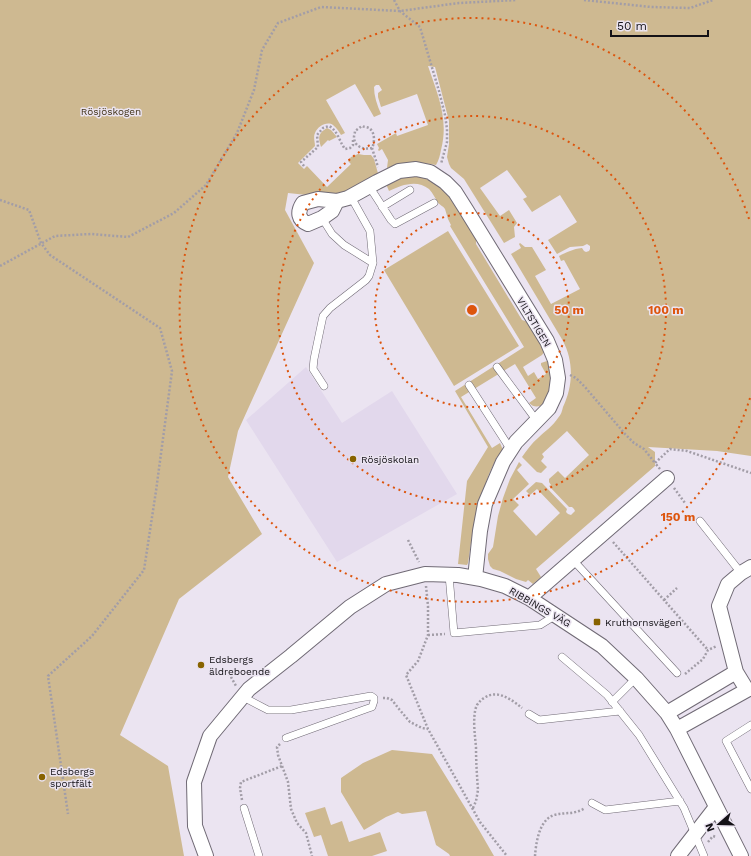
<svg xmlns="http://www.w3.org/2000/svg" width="751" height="856" viewBox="0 0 751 856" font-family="'Work Sans',sans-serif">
<rect width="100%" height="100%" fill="#ebe4f1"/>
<path fill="#e2d8ec" d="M306 367 342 423 392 391 457 494 337 562 246 420Z"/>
<path fill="#ceb991" d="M0 0H751V456L717 451 648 447 655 452V466L536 569 541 577 533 584 528 580 526 582 516 579 500 571 493 569 490 566 488 559V554L493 547 498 516 503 498 510 479 519 462 522 465 517 470 529 484 513 499 519 505 513 511 536 536 560 513 537 489 530 495 526 491 536 482 542 483 567 509 566 512 568 514 571 515 575 511 574 509 572 507H569L549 486 551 485 549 482V479L558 471 565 478 589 455 567 431 542 454 544 457 541 461 547 467 541 473 537 472 522 457C527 450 532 443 538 438 545 431 553 426 558 418 561 415 562 411 563 407 573 386 574 362 563 341L511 254 521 248 519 244 520 243 525 247H532L546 270 535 276 551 304 580 289 564 260 561 261 559 256C567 252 573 249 582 248L584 251 586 252 589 251 590 249V246L587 244 583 246 570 247 557 254 548 240 577 222 560 195 532 212 523 199 527 197 507 170 480 188 500 216 509 210 517 223 514 227 515 237 504 243 464 179 451 168 449 164 447 157 449 144V121L435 67 428 66C438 95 449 120 441 150 440 155 439 160 436 165 419 162 404 161 387 168L388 160 382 149 379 151 378 150 379 148 377 144 396 133 397 136 428 125 417 94 381 107 378 97V93L382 90 379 85H376L374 87C374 96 377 105 381 114L374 117 355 84 326 100 345 133 341 135C339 132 337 128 333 125 327 121 318 126 315 133 313 137 315 142 315 146L298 163 304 169 307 166 327 187 351 164 348 161 351 157 358 154 364 155H371L374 159 379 177 335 198 288 193 285 210 314 263 238 431 228 477 262 534 179 599 120 735 168 766 184 856H0Z
M327 128 331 130 337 137 329 141 328 140 321 147C318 138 318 133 327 128Z
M416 176C424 178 432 180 440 185 452 194 467 223 476 237V244L522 320 528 322 545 350V351L542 355 523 367 528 376 534 372 538 379 546 374 541 365V363L547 361 550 362C554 379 552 389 545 404 539 407 534 408 529 403L536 398 515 364 461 397 492 448 500 443 503 450V455L497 457 489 474 477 509 473 529 468 563 467 565 458 564 467 481 488 447 455 391 524 347 450 226 451 225 448 219 445 209C443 206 440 205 438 203 435 198 433 193 429 189 417 179 401 185 389 191L386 184C395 179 404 177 416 176Z
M448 231 519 346 454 386 384 270Z
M392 750 432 754 479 830 494 856H450L449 854 436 845 426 811 402 814 398 812 386 817 364 830 341 792V778L363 763Z
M325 807 331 825 342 821 349 842 380 832 387 851 372 856H328L321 835 314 837 305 813Z"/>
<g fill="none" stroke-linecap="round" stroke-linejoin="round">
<defs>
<path id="service" d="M369 186 391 220 395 224 434 203
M382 207 410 190
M322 218 332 234 344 245 373 263
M497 367 537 421
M469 385 511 450
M324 386 313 369 314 359 323 316 330 308 366 280 369 276 373 263 370 231 351 197
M700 521 741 573
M573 560 677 673
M449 575 454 633 540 625 556 615
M562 657 607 695 639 735 684 808 704 856
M243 697 268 710H291L371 696 374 698V701L372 707 366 709 286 738
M612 702 636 678
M529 714 539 720 620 711
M751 725 726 741 751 789
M592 803 605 810 680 801
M244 808 259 856"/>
<path id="minor" d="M337 201 332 211 322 218 308 224C298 220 297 212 303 203L318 199 337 201 348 198 377 182 399 171 416 169 430 172 445 182 455 192 467 211 547 341 555 360 558 378 556 393 549 408 516 442 503 462 485 504 480 531 475 578
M529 598 667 478
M667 713 736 672
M677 729 747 690 736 672 719 606 728 584 741 573 751 567
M206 856 195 826 194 782 210 736 249 689 291 656 350 607 386 584 425 574 458 575 481 579 505 586 529 598 602 646 636 678 667 713 677 729 741 856
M678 856 716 807"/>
</defs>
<use href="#service" stroke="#706a75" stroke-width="8"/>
<use href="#minor" stroke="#706a75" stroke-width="16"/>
<path stroke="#a29da7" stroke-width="2.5" stroke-dasharray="2 2" stroke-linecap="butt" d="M394 0 400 11 420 27 439 91 445 115 447 129V142L441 164
M584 0 651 7 690 8 713 0
M372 148C364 150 354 147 354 137 354 135 355 133 355 131L362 126C364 127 367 127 369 128 375 132 375 142 372 148L378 167
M304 166 301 162 318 147 317 135 323 128 329 126C338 131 339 141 345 149L350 148 353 145V138
M0 200 29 210 41 243 50 255 160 328 172 371 156 491 144 570 92 636 48 676 68 814
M0 266 55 236 91 234 128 237 174 213 206 185 237 133 254 90 262 50 278 23 321 7 400 11 459 3 517 0
M570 375 576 378 585 387 625 434 634 443 644 449 655 463
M660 469 655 463 670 449 687 451 751 473
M674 488 685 503
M408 540 419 562
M613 542 708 650
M426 586 428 606V635L418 661 406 675 428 729 480 822 507 856
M664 600 677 588
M428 635 445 634
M227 670 236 686
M685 674 703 659 708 650 717 646
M383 698H387L392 700 399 709 410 722 422 728 428 729
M280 744 277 747 278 755 288 782 291 809 297 823 306 833 312 856
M242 800 240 788 241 782 282 766
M473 808 476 801 478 790C477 776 476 762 476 747 475 736 472 715 477 705 479 702 481 700 484 698 497 689 511 699 522 708
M708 842 713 836 716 837
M535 856C536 843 539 820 554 815 565 812 574 815 585 808"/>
<use href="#service" stroke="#fff" stroke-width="7"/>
<use href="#minor" stroke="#fff" stroke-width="14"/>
</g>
<g fill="none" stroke="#dd550d" stroke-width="2" stroke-dasharray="2 4">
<circle cx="472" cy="310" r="97"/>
<circle cx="472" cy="310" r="194"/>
<path d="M750 398A292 292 0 1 1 750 222"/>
</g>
<g fill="#886300" stroke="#ebe4f1" stroke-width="1.5">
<circle cx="353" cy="459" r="4"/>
<rect x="593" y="618" width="8" height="8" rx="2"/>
<circle cx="201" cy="665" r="4"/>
<circle cx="42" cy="777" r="4"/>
</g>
<g text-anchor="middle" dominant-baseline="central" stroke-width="3" stroke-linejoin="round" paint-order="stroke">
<g font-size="10" fill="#403216" stroke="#ebe4f1">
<text x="111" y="111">Rösjöskogen</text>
</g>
<g font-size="10" fill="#141217" stroke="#ebe4f1">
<text transform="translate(534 322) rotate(59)">VILTSTIGEN</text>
<text transform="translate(540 607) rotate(30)">RIBBINGS VÄG</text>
</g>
<g font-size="10" fill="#141217" stroke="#ebe4f1" text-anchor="start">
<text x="361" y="459">Rösjöskolan</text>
<text x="605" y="622">Kruthornsvägen</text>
<text x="209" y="659">Edsbergs<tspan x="209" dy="12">äldreboende</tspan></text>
<text x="50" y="771">Edsbergs<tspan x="50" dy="12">sportfält</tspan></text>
</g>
</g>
<circle cx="472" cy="310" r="6" fill="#dd550d" stroke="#ebe4f1" stroke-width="2"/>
<g font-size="12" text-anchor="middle" font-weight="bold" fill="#dd550d" stroke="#ebe4f1" stroke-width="3" stroke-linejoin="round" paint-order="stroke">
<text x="569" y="314">50 m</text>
<text x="666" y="314">100 m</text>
<text x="678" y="521">150 m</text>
</g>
<g transform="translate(719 824) rotate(250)" stroke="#ebe4f1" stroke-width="3" paint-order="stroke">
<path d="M0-3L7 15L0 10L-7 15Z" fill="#141217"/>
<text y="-6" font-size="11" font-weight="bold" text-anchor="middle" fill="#141217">N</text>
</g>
<path d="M611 30v6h97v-6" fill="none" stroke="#141217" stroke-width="2"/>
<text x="617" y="30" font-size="12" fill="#141217" stroke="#ebe4f1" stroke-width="3" paint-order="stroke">50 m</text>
</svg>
